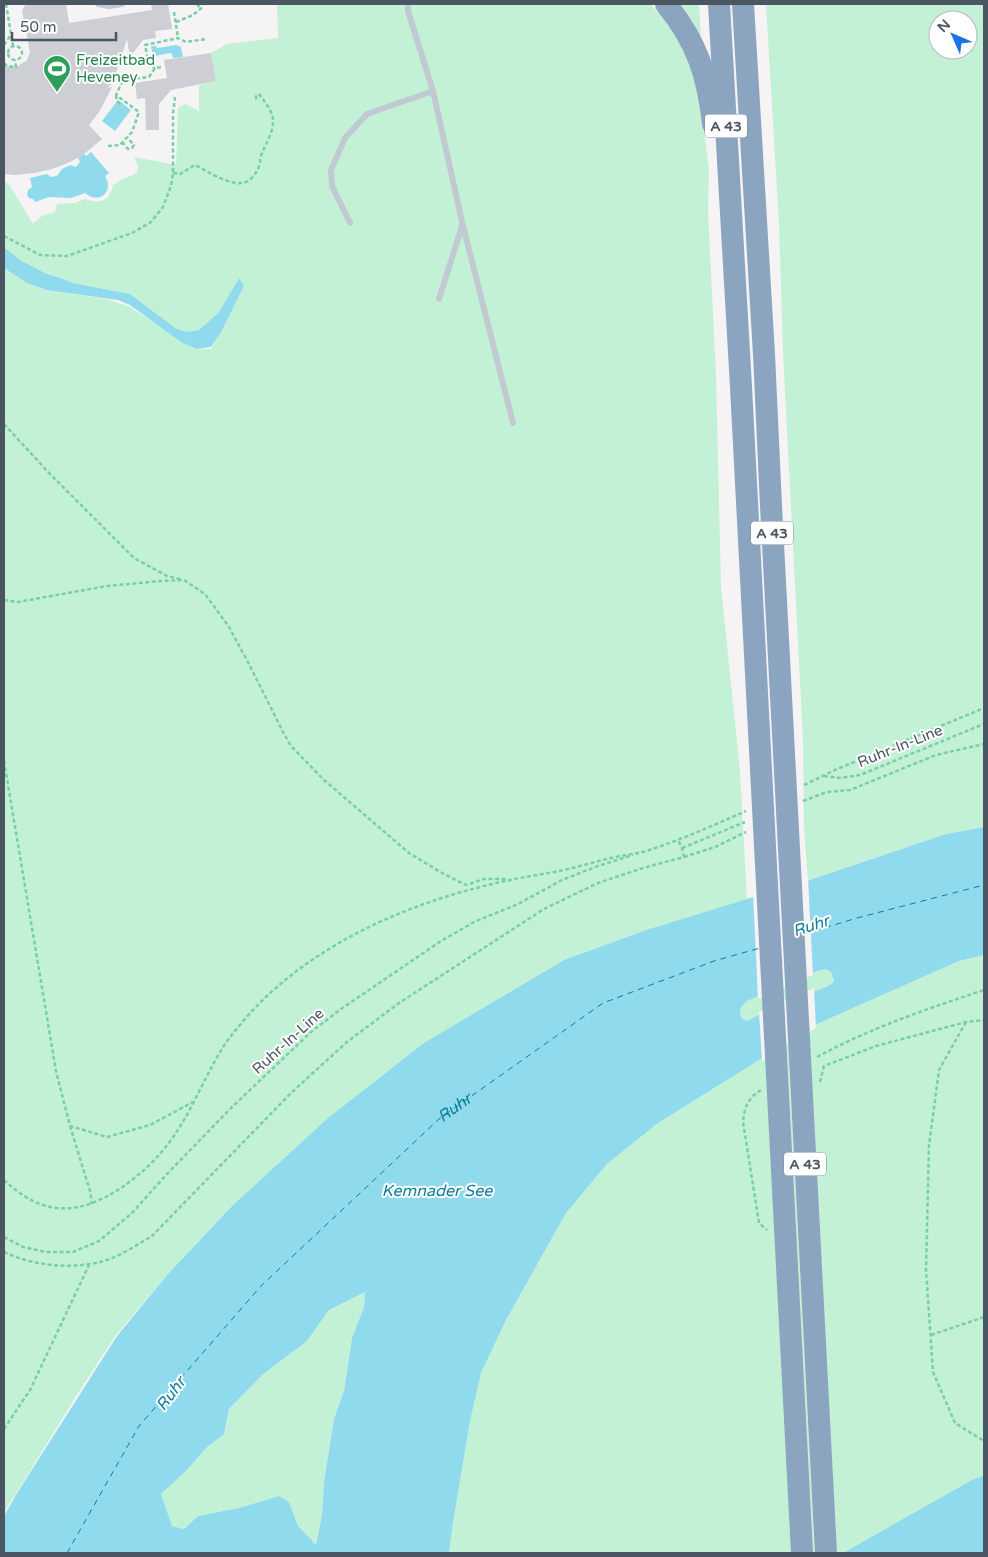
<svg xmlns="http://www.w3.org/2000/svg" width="988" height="1557" viewBox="0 0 988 1557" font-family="'Varela Round',sans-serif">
<rect width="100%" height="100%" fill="#f5f3f3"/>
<path fill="#c3f1d5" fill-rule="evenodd" d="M277 4H650L667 22 685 53 697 79 709 169 708 211 716 377 721 586 740 772 747 899 646 930 564 960 425 1043 328 1118 233 1205 168 1274 116 1335 73 1401 4 1513V268L30 284 45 290 107 299 130 307 194 349H211L244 286 239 278 219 312 199 330 187 332 175 328 116 291 73 283 61 278 47 274 20 260 4 247V181L10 186 33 224 42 216 55 212 57 204 75 203 85 199C99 204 110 202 113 185 118 183 119 180 123 179 129 176 132 177 137 172L138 166 134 157 176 165 178 108 185 104 199 111V85L216 81 211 53 227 44 278 38Z
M669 4H699L702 55Z
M766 4H984V827L946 834 808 880 804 829 803 739 783 353 779 224ZM938 20H968V50H938Z
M984 955V1474L843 1553H449L452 1529 470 1421 481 1373 506 1320 566 1213 607 1164 658 1123 817 1024 959 961Z
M825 969 831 972 834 981 830 985 754 1017 748 1021 742 1019C738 1011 741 1007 747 1001L814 972Z
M365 1291 364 1307 352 1338 344 1391 334 1419 324 1482 322 1515 316 1546 298 1526 289 1502 279 1496 239 1508 198 1516 184 1529 172 1526 161 1494 186 1471 206 1448 224 1434 229 1409 262 1375 307 1341 329 1310Z"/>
<path fill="#90daee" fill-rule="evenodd" d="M176 45 181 47 183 57 173 58 172 54 170 53 155 56 152 52 151 46H155L158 48Z
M118 100 131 110 115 131 102 121Z
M91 152 109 173 105 176C115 192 98 205 85 193L71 198 49 197 35 202 33 199 29 198 27 195 28 190 32 187 30 178 47 174 51 177 57 176 62 169 70 165 76 167 80 162 78 157 84 154 86 156Z
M4 247 20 260 47 274 61 278 73 283 130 294 175 328 187 332 199 330 219 312 239 278 244 286 221 332 211 347 196 349 181 342 130 305 118 300 46 290 27 283 4 268Z
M984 827V955L959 961 817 1024 658 1123 607 1164 566 1213 506 1320 481 1373 470 1421 452 1529 449 1553H4V1516L19 1490 117 1336 168 1274 233 1205 328 1118 424 1043 564 960 646 930 809 880 946 834ZM825 969 831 972 834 981 830 985 754 1017 748 1021 742 1019C738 1010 741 1007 747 1001L814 972ZM365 1292 364 1307 352 1338 344 1391 334 1419 324 1482 322 1515 316 1545 298 1526 289 1502 279 1496 239 1508 198 1516 184 1529 172 1526 161 1494 186 1471 206 1448 224 1434 229 1409 262 1375 307 1341 329 1310Z
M984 1475V1553H843L972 1480Z"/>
<path fill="#f5f3f3" d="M808 878 813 975 758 999 753 894Z
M814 988 816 1028 762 1061 759 1012Z"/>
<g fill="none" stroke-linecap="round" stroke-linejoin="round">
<g stroke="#0c7c9b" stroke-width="1" stroke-dasharray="6 5" stroke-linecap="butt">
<path d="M804 934 857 918 984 885"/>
<path id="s1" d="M67 1553 139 1426 261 1286 439 1119 603 1003 714 961 760 948"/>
</g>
</g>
<path fill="#cdcfd5" d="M26 4H66L69 23 152 10 151 4H168L172 29 155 31 156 38 143 40 130 57 127 39 113 82 107 88 112 87 107 97 99 112 89 125 102 139 84 154 70 162 52 169 34 173 15 175 4 174V66L12 67 18 66 27 60 30 52 22 10Z
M211 53 216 81 171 90 159 104V130H146L145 98 137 99 135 83 167 78 164 60Z"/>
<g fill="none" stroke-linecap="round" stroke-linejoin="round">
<path stroke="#7ad0a6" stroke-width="2.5" stroke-dasharray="4 2.5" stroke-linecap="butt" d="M6 4 13 46
M197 4 201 9
M174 12 178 38
M176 22 193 15 204 6
M4 45 10 36
M8 53a7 7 0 1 1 14 0a7 7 0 1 1-14 0Z
M4 63 7 66 16 67 15 60
M155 68 149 64 145 45 178 38 186 42 206 39
M123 80 149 77 155 68 163 67
M116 95 117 101 120 104
M122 142 128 149 132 148 134 145 127 137
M108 146 120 145 132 132 139 112 116 95 123 80V75
M173 173 180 174 195 165C207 171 233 188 246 182 249 181 253 177 255 174 259 169 260 162 261 156 265 144 274 133 273 119 272 110 265 103 260 95H256V100
M4 236 40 255 67 256 132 233 151 222 163 207 171 186 173 173V114L175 97
M4 424 49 473 134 558 167 576 180 579
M4 600 18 602 107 586 161 581 184 580 205 594 229 627 250 666 283 732 291 746 324 780 409 853 442 873 466 885 484 879H507
M4 761 56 1071 70 1126 107 1137 150 1125 193 1102
M824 776 840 778 860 775 984 724
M804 785 835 770 984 708
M803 801 827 792 850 790 936 755 984 744
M682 848 745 822
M684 857 715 847 746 832
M966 1022 939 1070 929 1145 926 1270 933 1372 955 1423 984 1441
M817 1057C870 1028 927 1009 984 990
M820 1082 824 1066 876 1046 966 1022 984 1020
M761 1090C748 1098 744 1108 743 1122L759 1223 767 1230
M70 1126 90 1191 92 1204
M4 1180C43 1217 78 1216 121 1188 137 1177 152 1164 164 1149 190 1118 203 1078 225 1044 238 1026 253 1009 269 994 337 932 426 897 515 879 534 875 553 873 572 868 585 865 598 861 611 858 623 855 635 854 646 851 681 840 714 825 746 811
M4 1237 23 1247 46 1252H73L99 1241 132 1213 166 1175 231 1108 311 1032 341 1009 441 941 474 922 518 904 562 880 598 866 633 855
M4 1252C32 1265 65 1269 96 1263 116 1259 135 1246 152 1236L291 1093 347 1042 399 1003 544 909 598 883 643 868 684 857 682 848 678 840
M931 1335 984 1317
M4 1429 30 1390 90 1263"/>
<path stroke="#c1cad2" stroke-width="6" d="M98 4 109 6 122 4
M408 4V11L433 91 463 226 513 423
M350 223 332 186 331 170 345 138 367 114 433 91
M439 299 462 226"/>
<path stroke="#8ba5c1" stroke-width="22" d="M666 4C697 42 708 76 713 124
M719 4 741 387 802 1553
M743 4 764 354 771 506 826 1553"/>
</g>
<defs>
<symbol id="stadium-pin" viewBox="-11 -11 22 30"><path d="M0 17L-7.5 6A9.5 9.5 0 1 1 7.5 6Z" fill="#2e9e5b" stroke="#fff"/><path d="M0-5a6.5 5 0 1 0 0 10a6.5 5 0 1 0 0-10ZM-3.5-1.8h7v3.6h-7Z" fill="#fff"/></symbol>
</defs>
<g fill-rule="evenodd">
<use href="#stadium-pin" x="41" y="53" width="32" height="43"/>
</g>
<g text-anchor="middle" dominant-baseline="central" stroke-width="4" stroke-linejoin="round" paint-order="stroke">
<g fill="#fff" stroke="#808990" stroke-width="1">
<rect x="705" y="114.5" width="42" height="23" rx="4"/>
<rect x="751" y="521.5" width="42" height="23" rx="4"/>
<rect x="784" y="1152.5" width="42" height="23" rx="4"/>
</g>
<g font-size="14" font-weight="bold" fill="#4a5661">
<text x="726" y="126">A 43</text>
<text x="772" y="533">A 43</text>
<text x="805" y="1164">A 43</text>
</g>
<g font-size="15" fill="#27864d" stroke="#fff" text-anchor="start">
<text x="76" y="60">Freizeitbad<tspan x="76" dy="17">Heveney</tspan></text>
</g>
<g font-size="15" fill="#4a5661" stroke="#fff">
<text transform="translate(900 746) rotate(-22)">Ruhr-In-Line</text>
<text transform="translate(288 1041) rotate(-42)">Ruhr-In-Line</text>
</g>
<g font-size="16" font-style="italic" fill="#0c7c9b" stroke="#fff">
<text transform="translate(811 926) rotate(-18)">Ruhr</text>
<text stroke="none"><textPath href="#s1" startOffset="595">Ruhr</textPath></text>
<text x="437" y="1191">Kemnader See</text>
<text transform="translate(171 1394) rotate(-53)">Ruhr</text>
</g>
</g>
<rect width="988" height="1557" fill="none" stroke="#4a5661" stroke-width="10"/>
<g transform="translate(953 35) rotate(315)"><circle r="24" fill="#ffffff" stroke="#b7bbc0"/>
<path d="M0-4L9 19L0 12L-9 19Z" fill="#1a73e8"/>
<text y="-8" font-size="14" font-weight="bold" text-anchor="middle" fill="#4a5661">N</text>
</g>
<path d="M12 32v8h104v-8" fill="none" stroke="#4a5661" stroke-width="2.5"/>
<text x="20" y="32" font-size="15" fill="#4a5661" stroke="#ffffff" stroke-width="4" paint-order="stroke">50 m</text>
</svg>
